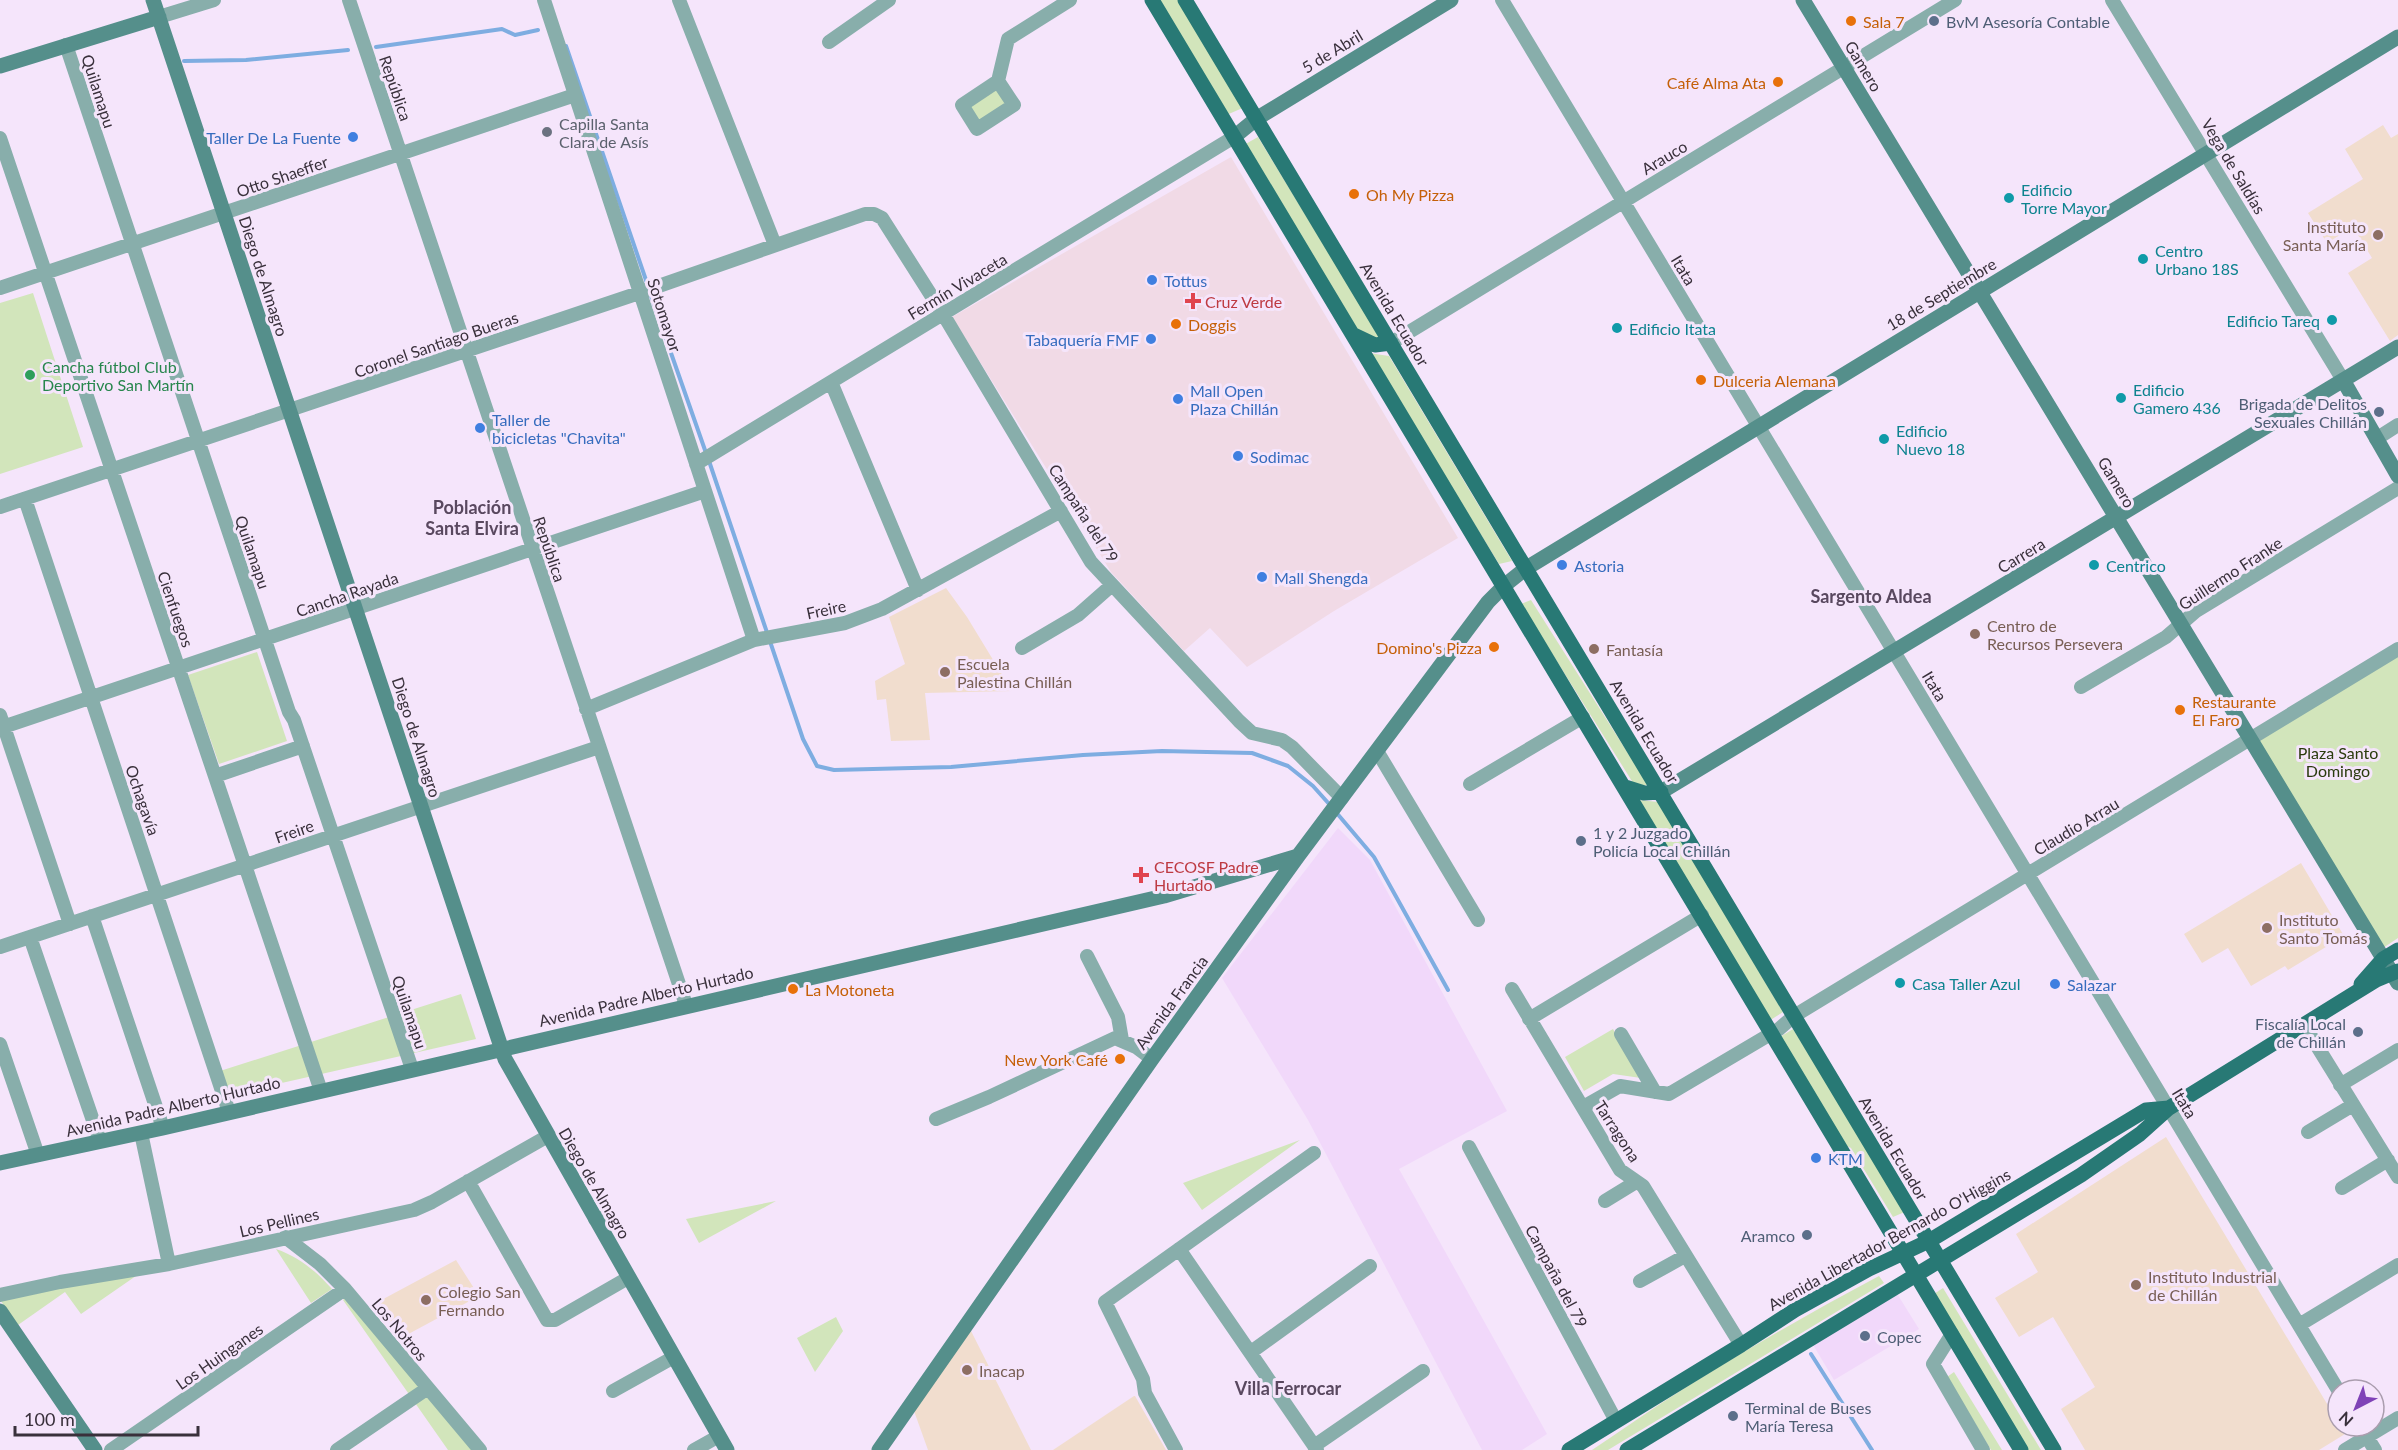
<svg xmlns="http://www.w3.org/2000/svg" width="2398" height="1450" viewBox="0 0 2398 1450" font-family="Lato,sans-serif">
<rect width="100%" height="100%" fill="#f5e5fb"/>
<path fill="#f1dae6" d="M1231 157 1458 538 1334 611 1247 667 1210 628 1184 651 1111 572 952 317Z"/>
<path fill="#f1d8fa" d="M1338 828 1370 860 1507 1111 1399 1169 1547 1434 1522 1450H1482L1308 1120 1222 978Z
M1896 1292 1919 1329 1834 1380 1812 1343Z"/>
<path fill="#f1ddce" d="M2383 125 2391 138 2398 134V335L2390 341 2348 273 2372 258 2353 227 2327 243 2308 213 2363 179 2345 149Z
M946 588 967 617 1012 691 925 693 930 740 891 741 886 699 877 700 875 681 905 664 889 617Z
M2301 863 2344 936 2288 970 2285 966 2251 986 2228 948 2202 963 2184 934Z
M2166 1137 2338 1422V1426H2341L2345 1434 2319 1450H2085L2061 1409 2095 1387 2053 1317 2019 1337 1995 1298 2038 1272 2016 1234Z
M456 1260 479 1296 401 1338 374 1304Z
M970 1329 1031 1450H928L914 1411Z
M1135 1396 1166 1450H1053L1134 1396Z"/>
<path fill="#d2e5bb" d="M1155 0H1181L1245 107 1224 116Z
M997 87 1008 105 979 123 968 106Z
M1258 137 1381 339H1369L1355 329 1242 146Z
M33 293 83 447 0 474V303Z
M1369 353 1389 356 1512 561 1499 564Z
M1531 600 1648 785 1635 786 1521 604Z
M257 652 287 741 219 764 188 675Z
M2398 654V938L2383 948 2256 740Z
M1639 800 1658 802 1783 1012 1769 1021Z
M461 994 476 1039 229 1095 220 1071Z
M1613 1029 1641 1078 1613 1074 1584 1091 1565 1057Z
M1793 1029 1907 1211 1893 1217 1851 1148 1841 1143 1780 1037Z
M1300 1140 1202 1210 1183 1183Z
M776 1201 699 1243 686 1219Z
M276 1249C299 1257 316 1271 332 1289L311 1303Z
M146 1269 81 1314 65 1292 18 1325 0 1300Z
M1879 1276 1884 1283 1608 1450H1592C1615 1435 1637 1419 1660 1404 1731 1358 1804 1316 1879 1276Z
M1943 1288 2041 1450H2028L1934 1294Z
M345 1298 474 1450H448L343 1300Z
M836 1317 843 1331 815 1372 797 1338Z
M1954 1372 2002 1450H1991L1947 1377Z"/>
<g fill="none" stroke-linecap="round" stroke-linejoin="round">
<path stroke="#7eade1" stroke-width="4" d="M566 46 648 286
M376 47 502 29 515 35 538 30
M184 61 246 60 348 50
M650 293 706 453
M709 461 803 739 817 766 834 770 951 767 1083 755 1162 751 1252 753 1288 766 1313 786 1330 805
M1335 811 1374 857 1448 990
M1811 1354 1872 1450"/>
<path stroke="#88aeab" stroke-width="14" d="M349 0 686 1005
M544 0 754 640
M679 0 775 245
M1502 0 2338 1390
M2112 0 2343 380
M159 17 214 0
M829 42 889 0
M66 45 289 712 294 720 412 1069
M998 81 1014 105 977 129 962 105 998 81 1008 39 1070 0
M0 138 321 1091
M0 288 575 95
M1391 343 1955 0
M831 382 918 590
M2376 439 2398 425
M696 464 1234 137
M25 499 229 1112
M0 507 630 296 865 214H874L882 218 943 314 1091 562 1239 721 1252 733 1282 740 1292 747 1342 798
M1022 648 1078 615 1112 585
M2081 687 2166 637 2196 611 2398 488
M586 709 754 640 845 623 882 609 1061 511
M0 715 70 924
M0 728 705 491
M1377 751 1478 920
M215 776 303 746
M1470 784 1583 717
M92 916 163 1128
M30 937 100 1141
M0 947 599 747
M1087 956 1118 1017 1122 1040
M1512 989 1620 1170 1643 1186 1741 1345
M1529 1019 1702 915
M2304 1025 2398 1177
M1621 1034 1655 1092
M0 1044 38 1155
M2340 1085 2398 1050
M1583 1107 1620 1086 1669 1094 1779 1029 1794 1016 2398 649
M936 1119 989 1097 1115 1038 1136 1047 1152 1059
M2308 1132 2353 1105
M141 1133 169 1264
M1469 1147 1616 1421
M468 1181 547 1320H555L628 1278
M2342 1188 2388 1160
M1605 1201 1636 1182
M595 1219 609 1217
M285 1237 320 1264 345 1289 480 1450
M1179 1249 1317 1450
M1640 1281 1685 1256
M0 1295 60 1282 169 1264 414 1210 432 1202 548 1136
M2299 1325 2398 1265
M1952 1334 1933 1364 1983 1450
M1251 1352 1370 1266
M613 1391 674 1357
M2360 1426 2375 1450
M1314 1446 1423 1371
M111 1450 345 1289
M337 1450 428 1388
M694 1450 719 1436
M1176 1450 1145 1393 1143 1379 1105 1302 1314 1153
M2345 1450 2398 1418"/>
<path stroke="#558f8b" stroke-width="15" d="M153 0 505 1059 727 1450
M1803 0 2398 983
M0 66 159 17
M1234 137 1256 119 1451 0
M2343 380 2398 476
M1661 792 2398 347
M0 1163 163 1128 1164 896 1298 856
M0 1311 95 1450
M879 1450 1152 1059 1298 856 1488 602 1505 585 1525 569 2398 37"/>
<path stroke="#287975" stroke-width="15" d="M1152 0 2021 1450
M1185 0 2054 1450
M1354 335 1375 345 1391 343
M1625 787 1644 793 1661 792
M2361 984 2383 959 2398 950
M1569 1450 1741 1345 1795 1310 1869 1269 1929 1241 2146 1110 2169 1108
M1627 1450 2081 1175 2140 1134 2169 1108 2376 980 2398 971"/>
</g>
<g fill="#e8710a" stroke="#f5e5fb" stroke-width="2">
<circle cx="1851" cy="21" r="6"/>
<circle cx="1778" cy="82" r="6"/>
<circle cx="1354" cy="194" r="6"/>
<circle cx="1176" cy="324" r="6"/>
<circle cx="1701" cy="380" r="6"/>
<circle cx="1494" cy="647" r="6"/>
<circle cx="2180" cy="710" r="6"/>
<circle cx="793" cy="989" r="6"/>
<circle cx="1120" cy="1059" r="6"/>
</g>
<g fill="#5c6f8a" stroke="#f5e5fb" stroke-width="2">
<circle cx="1934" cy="21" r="6"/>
<circle cx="2379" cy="412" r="6"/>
<circle cx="1581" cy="841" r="6"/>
<circle cx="2358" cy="1032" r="6"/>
<circle cx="1807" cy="1235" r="6"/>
<circle cx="1865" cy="1336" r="6"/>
<circle cx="1733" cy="1416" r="6"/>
</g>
<circle fill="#6b7280" stroke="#f5e5fb" stroke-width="2" cx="547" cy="132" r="6"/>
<g fill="#3f7fe0" stroke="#f5e5fb" stroke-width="2">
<circle cx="353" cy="137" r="6"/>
<circle cx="1152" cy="280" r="6"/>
<circle cx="1151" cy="339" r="6"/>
<circle cx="1178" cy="399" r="6"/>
<circle cx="480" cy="428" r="6"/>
<circle cx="1238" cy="456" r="6"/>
<circle cx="1562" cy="565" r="6"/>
<circle cx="1262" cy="577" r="6"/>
<circle cx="2055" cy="984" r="6"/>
<circle cx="1816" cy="1158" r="6"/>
</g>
<g fill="#0f9aa8" stroke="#f5e5fb" stroke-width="2">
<circle cx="2009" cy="198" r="6"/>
<circle cx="2143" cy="259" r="6"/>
<circle cx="2332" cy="320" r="6"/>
<circle cx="1617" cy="328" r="6"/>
<circle cx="2121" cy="398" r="6"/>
<circle cx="1884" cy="439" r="6"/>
<circle cx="2094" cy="565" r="6"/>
<circle cx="1900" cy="983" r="6"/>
</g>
<g fill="#8d6e63" stroke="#f5e5fb" stroke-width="2">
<circle cx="2378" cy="235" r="6"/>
<circle cx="1975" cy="634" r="6"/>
<circle cx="1594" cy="649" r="6"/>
<circle cx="945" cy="672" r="6"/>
<circle cx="2267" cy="928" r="6"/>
<circle cx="2136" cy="1285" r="6"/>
<circle cx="426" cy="1300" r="6"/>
<circle cx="967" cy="1370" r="6"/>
</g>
<g fill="#e0444e" stroke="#f5e5fb" stroke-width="2">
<path d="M1190 292h6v6h6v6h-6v6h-6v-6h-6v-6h6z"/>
<path d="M1138 866h6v6h6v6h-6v6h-6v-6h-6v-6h6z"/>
</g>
<circle fill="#2e9e5b" stroke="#f5e5fb" stroke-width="2" cx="30" cy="375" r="6"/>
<g text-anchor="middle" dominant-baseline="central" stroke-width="6" stroke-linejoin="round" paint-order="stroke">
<g font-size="16" fill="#c56008" stroke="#f5e5fb" text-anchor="start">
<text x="1863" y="21">Sala 7</text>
<text x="1766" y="82" text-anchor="end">Café Alma Ata</text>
<text x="1366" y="194">Oh My Pizza</text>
<text x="1188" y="324">Doggis</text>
<text x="1713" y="380">Dulceria Alemana</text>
<text x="1482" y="647" text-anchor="end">Domino's Pizza</text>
<text x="2192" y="701">Restaurante<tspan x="2192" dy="18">El Faro</tspan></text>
<text x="805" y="989">La Motoneta</text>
<text x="1108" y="1059" text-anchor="end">New York Café</text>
</g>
<g font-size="16" fill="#4e5e75" stroke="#f5e5fb" text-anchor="start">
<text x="1946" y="21">BvM Asesoría Contable</text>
<text x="2367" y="403" text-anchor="end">Brigada de Delitos<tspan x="2367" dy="18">Sexuales Chillán</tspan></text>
<text x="1593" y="832">1 y 2 Juzgado<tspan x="1593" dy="18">Policía Local Chillán</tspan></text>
<text x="2346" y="1023" text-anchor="end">Fiscalía Local<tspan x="2346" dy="18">de Chillán</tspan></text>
<text x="1795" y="1235" text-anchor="end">Aramco</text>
<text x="1877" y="1336">Copec</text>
<text x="1745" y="1407">Terminal de Buses<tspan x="1745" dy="18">María Teresa</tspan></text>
</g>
<g font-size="16" fill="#39303b" stroke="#f5e5fb">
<text transform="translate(1332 51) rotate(-31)">5 de Abril</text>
<text transform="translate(1864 66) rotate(59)">Gamero</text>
<text transform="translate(396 88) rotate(71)">República</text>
<text transform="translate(99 91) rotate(72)">Quilamapu</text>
<text transform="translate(1664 157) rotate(-31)">Arauco</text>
<text transform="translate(2234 166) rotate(59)">Vega de Saldías</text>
<text transform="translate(282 176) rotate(-19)">Otto Shaeffer</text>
<text transform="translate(1684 270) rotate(59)">Itata</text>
<text transform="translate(264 276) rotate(72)">Diego de Almagro</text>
<text transform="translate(957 286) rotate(-31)">Fermín Vivaceta</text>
<text transform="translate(1941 294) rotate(-31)">18 de Septiembre</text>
<text transform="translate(1395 314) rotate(59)">Avenida Ecuador</text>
<text transform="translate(665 315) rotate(72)">Sotomayor</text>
<text transform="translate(436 344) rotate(-19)">Coronel Santiago Bueras</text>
<text transform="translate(2117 482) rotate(59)">Gamero</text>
<text transform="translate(1084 513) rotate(57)">Campaña del 79</text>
<text transform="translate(550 549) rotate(71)">República</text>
<text transform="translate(253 552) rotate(71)">Quilamapu</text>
<text transform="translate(2021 555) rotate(-31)">Carrera</text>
<text transform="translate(2230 573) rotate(-33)">Guillermo Franke</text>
<text transform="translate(347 594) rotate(-19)">Cancha Rayada</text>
<text transform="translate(176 609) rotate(71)">Cienfuegos</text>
<text transform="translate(826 609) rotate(-12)">Freire</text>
<text transform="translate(1935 686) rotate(59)">Itata</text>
<text transform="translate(1645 731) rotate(59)">Avenida Ecuador</text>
<text transform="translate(417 737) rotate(72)">Diego de Almagro</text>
<text transform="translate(143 800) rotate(71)">Ochagavía</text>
<text transform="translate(2076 826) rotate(-31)">Claudio Arrau</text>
<text transform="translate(294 831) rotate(-19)">Freire</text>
<text transform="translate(646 996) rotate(-13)">Avenida Padre Alberto Hurtado</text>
<text transform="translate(1171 1002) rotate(-54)">Avenida Francia</text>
<text transform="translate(410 1012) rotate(71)">Quilamapu</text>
<text transform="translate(2185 1103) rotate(59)">Itata</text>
<text transform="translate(173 1106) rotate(-13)">Avenida Padre Alberto Hurtado</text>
<text transform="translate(1618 1131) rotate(57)">Tarragona</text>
<text transform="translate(1894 1148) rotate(59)">Avenida Ecuador</text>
<text transform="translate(595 1183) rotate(60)">Diego de Almagro</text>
<text transform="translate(279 1222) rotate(-13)">Los Pellines</text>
<text transform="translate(1889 1239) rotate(-29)">Avenida Libertador Bernardo O'Higgins</text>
<text transform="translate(1557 1276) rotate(62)">Campaña del 79</text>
<text transform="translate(400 1329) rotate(50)">Los Notros</text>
<text transform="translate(219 1356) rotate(-35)">Los Huinganes</text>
</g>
<g font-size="16" fill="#5b616d" stroke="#f5e5fb" text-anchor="start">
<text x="559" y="123">Capilla Santa<tspan x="559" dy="18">Clara de Asís</tspan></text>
</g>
<g font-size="16" fill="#366cbe" stroke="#f5e5fb" text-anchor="start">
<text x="341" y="137" text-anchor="end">Taller De La Fuente</text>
<text x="1164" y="280">Tottus</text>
<text x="1139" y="339" text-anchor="end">Tabaquería FMF</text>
<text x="1190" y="390">Mall Open<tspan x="1190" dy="18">Plaza Chillán</tspan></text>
<text x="492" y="419">Taller de<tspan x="492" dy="18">bicicletas "Chavita"</tspan></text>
<text x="1250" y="456">Sodimac</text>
<text x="1574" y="565">Astoria</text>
<text x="1274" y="577">Mall Shengda</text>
<text x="2067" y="984">Salazar</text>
<text x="1828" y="1158">KTM</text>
</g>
<g font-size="16" fill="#0d838f" stroke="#f5e5fb" text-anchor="start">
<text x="2021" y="189">Edificio<tspan x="2021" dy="18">Torre Mayor</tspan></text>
<text x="2155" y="250">Centro<tspan x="2155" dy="18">Urbano 18S</tspan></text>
<text x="2320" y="320" text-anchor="end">Edificio Tareq</text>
<text x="1629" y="328">Edificio Itata</text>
<text x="2133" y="389">Edificio<tspan x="2133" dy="18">Gamero 436</tspan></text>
<text x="1896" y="430">Edificio<tspan x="1896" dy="18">Nuevo 18</tspan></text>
<text x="2106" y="565">Centrico</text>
<text x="1912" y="983">Casa Taller Azul</text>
</g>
<g font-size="16" fill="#785e54" stroke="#f5e5fb" text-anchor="start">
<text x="2366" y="226" text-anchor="end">Instituto<tspan x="2366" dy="18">Santa María</tspan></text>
<text x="1987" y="625">Centro de<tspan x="1987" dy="18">Recursos Persevera</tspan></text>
<text x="1606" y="649">Fantasía</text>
<text x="957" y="663">Escuela<tspan x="957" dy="18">Palestina Chillán</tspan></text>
<text x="2279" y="919">Instituto<tspan x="2279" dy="18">Santo Tomás</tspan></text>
<text x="2148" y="1276">Instituto Industrial<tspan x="2148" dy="18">de Chillán</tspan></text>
<text x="438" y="1291">Colegio San<tspan x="438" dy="18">Fernando</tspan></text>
<text x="979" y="1370">Inacap</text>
</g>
<g font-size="16" fill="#be3a42" stroke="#f5e5fb" text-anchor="start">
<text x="1205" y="301">Cruz Verde</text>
<text x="1154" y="866">CECOSF Padre<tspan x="1154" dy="18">Hurtado</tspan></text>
</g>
<g font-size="16" fill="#27864d" stroke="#f5e5fb" text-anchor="start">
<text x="42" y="366">Cancha fútbol Club<tspan x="42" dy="18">Deportivo San Martín</tspan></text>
</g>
<g font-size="16" fill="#2a3b0d" stroke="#f5e5fb">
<text x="2338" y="752">Plaza Santo<tspan x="2338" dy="18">Domingo</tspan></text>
</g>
<g font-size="18" font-weight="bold" fill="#59485f" stroke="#f5e5fb">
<text x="472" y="507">Población<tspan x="472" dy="21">Santa Elvira</tspan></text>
<text x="1871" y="596">Sargento Aldea</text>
<text x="1288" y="1388">Villa Ferrocar</text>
</g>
</g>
<g transform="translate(2356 1408) rotate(222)"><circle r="28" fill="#f5e5fb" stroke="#aa9dae" stroke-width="1.5"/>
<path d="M0-4.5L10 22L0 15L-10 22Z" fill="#7f42b7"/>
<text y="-9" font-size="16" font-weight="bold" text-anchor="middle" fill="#39303b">N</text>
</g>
<path d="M15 1426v9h183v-9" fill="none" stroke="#39303b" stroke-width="3"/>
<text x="24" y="1426" font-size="18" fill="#39303b" stroke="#f5e5fb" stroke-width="4.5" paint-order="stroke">100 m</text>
</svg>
